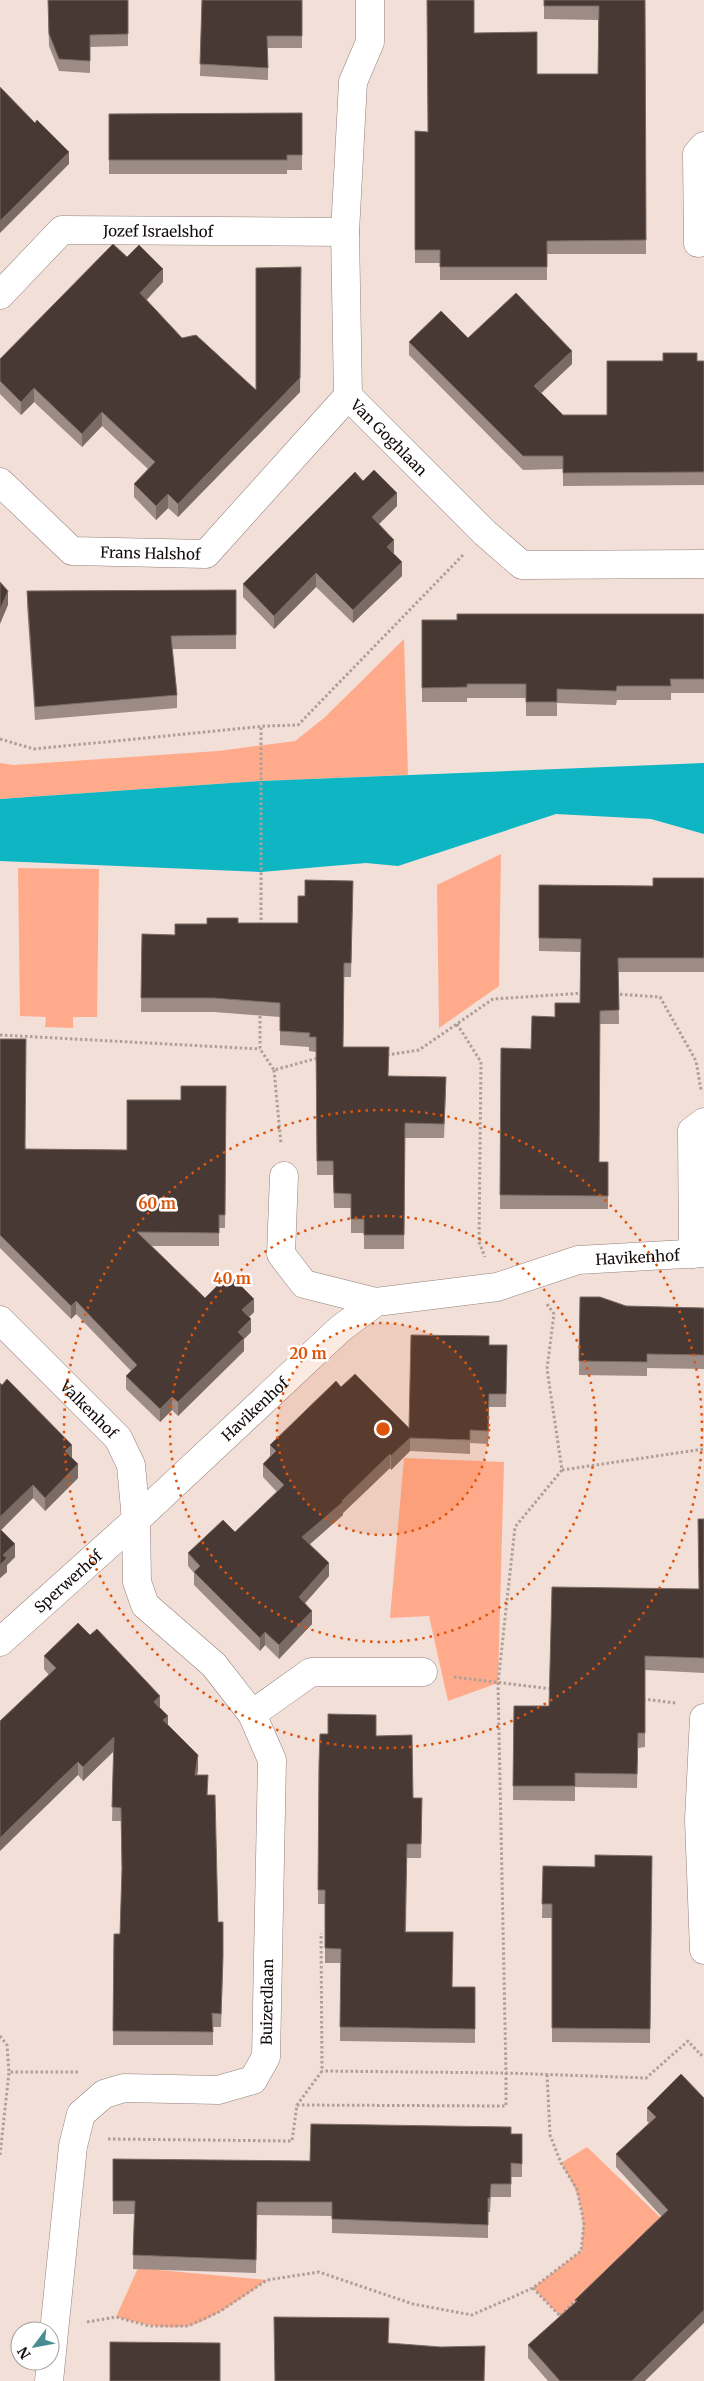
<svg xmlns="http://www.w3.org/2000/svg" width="704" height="2381" viewBox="0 0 704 2381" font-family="Merriweather,serif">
<rect width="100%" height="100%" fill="#f2dfd8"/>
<path fill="#ffab8b" d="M404 639 408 775 261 781 0 799V763L14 765 218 751 295 741 324 718Z
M501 854 499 986 439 1028 437 885Z
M18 868 99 869 97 1017H73V1028L45 1027 46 1017 20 1016Z
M404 1458 504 1462 498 1683 448 1701 429 1616 390 1618Z
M587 2147 661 2218 560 2316 533 2288 581 2251C586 2212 581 2196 561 2163Z
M138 2268 267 2280C249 2293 208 2323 187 2326 163 2330 139 2323 116 2317Z"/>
<path fill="#0eb5c3" d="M704 763V834L651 819 556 814 398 866 366 863 261 872 0 861V799L261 781Z"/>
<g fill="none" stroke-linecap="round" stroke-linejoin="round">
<defs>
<g id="minor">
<path id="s1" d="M370 0V42L353 82 345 232 348 396 485 533 522 565 704 564"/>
<path d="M698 243 697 154 704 146"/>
<path id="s2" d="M0 295 62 230 345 232"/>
<path id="s3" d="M0 482 72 551 206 554 348 396"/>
<path d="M284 1176 281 1254 304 1284 376 1302"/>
<path d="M693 1254 692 1131 704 1122"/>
<path id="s4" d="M0 1320 118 1438 131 1465 136 1520 137 1582 145 1605 214 1665 252 1714 272 1760 266 2057 253 2080 218 2090 124 2088 104 2094 81 2114 73 2146 49 2381"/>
<path id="s5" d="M0 1642 136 1520 340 1329 376 1302 497 1287 578 1260 704 1253"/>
<path d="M252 1714 311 1672H423"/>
<path d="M704 1718 699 1820 704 1950"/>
</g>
</defs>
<use href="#minor" stroke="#93817b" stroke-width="29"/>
<path stroke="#ae9f99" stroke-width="3" stroke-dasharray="2.5 2.5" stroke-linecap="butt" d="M0 739 34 749 266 726 298 725 463 555
M261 925V726
M615 994 660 997 696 1061 701 1090
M260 1011V1049L274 1070 318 1058
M457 1024 481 1062 479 1242 485 1257
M0 1035 260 1049
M387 1055 419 1050 493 999 584 993
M274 1070 281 1144
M547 1304 554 1314 547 1369 562 1470 515 1527 498 1683 506 2073 646 2078 688 2041 701 2055 704 2052
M562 1470 704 1449
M454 1677 552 1689
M643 1699 676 1703
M0 2036 7 2045 9 2072H79
M297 2105 506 2106V2073L322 2071
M108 2139 292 2141 297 2105 322 2071 321 1933
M0 2155 9 2072
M533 2288 560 2316 577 2299
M87 2322 116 2317 149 2326H188L219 2312 267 2280 319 2272 413 2304 472 2315 533 2288 581 2251 584 2224 577 2189 561 2163 550 2135 547 2073"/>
<use href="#minor" stroke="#fff" stroke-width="28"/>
</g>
<path fill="#9d8c86" d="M48 0H128V46L90 47V73L59 71 49 46Z
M202 0H302V48H268V80L200 76 202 13Z
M544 0H645L646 254H547V280H440V263H415V131L428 132 474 33 537 74H598V20L544 19Z
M302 113V170H287V174H109V114Z
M127 257 163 282 146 300 182 338 256 390 300 392 178 517 168 508 156 520 134 497V484L148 469 102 426 82 447 34 402 21 415 0 394V359Z
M468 338 572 364 541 393 563 415H607L697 361H704V485L563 486V469L523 470 409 355V342Z
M363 481 397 506 379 524 394 554 402 576 353 623 316 587 274 629 243 597V584Z
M236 590V649H172L177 695V708L35 720 27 605V591Z
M704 614V693H671V700H617L616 705 557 703V716H526V698H467V702H422V620H457Z
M704 878V972H618L619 1024H600L599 1162H608V1209H500L501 1048 531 1049 555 1017 580 1003 581 952 539 951V885L653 886Z
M353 881 351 977H344L343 1047 389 1076 446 1091 444 1138H405L404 1249H364V1233H351V1208H334L333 1175H317L316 1052 309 1051V1047L280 1045V1017L214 1012H141L142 934 175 935 207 924 298 923 305 896Z
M0 1039 26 1149 127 1150 181 1100 226 1086 225 1228H219V1246H151L205 1298 254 1312 249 1317 251 1332 244 1339V1351L178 1416 172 1410 160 1422 126 1389V1376L131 1371 76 1314 71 1319 0 1248Z
M580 1297 626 1306 704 1308V1369L647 1368V1376L579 1375Z
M489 1345H507L506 1407H489L488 1444 470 1443V1454L410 1451 391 1470 390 1468 343 1513V1515L310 1544 329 1576 305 1603 312 1624 279 1659 265 1645 260 1651 194 1585V1573L188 1566V1553L235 1532 277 1492 263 1477V1464L270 1456V1445L341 1387 409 1428Z
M0 1383 72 1458 78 1478 45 1511 33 1498 1 1530 15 1557 7 1565V1572L0 1578Z
M704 1519V1673L645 1670V1747L638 1748 637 1788 575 1787V1801L513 1800 514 1706H549L699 1589Z
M44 1656 160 1708 168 1725 198 1769 197 1775 208 1795 218 1922 223 1971 221 2027H213V2045H113L114 1934H120L122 1873 121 1821H112L114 1751 83 1781 78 1775 49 1675 44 1669Z
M328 1734 376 1736 413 1798H422L421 1858H407L406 1932 452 1987H475V2043L340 2041 341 1963H325V1904H318L319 1763Z
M652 1856 650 2043 552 2042V1918H542L543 1866 595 1867Z
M704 2098 645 2381H548L528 2358V2345L575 2303V2300L662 2217 616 2167V2154L649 2123 647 2121V2108Z
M511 2134H522V2177H511V2197H491L490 2212H488V2238L332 2233V2216L257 2215 256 2273 133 2269 134 2214H113V2159L310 2161Z"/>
<path fill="#7b6b65" d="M69 152V164L0 233V221Z
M301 267 300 392 178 517V504L300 378Z
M163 269V282L140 307V293Z
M572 351V364L534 400V386Z
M34 388V402L21 415V402Z
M102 412V426L82 447V434Z
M397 493V506L372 531V517Z
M168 494V508L156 520V506Z
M394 540V554L387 547Z
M402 562V576L353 623V610Z
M316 573V587L274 629V616Z
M8 591V605L0 624V610Z
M254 1299V1312L242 1324V1310Z
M76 1301V1314L71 1319V1306Z
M251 1319V1332L244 1339V1351L178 1416V1402L238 1332Z
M489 1394V1407L488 1444V1431Z
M172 1397V1410L160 1422V1409Z
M410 1438V1451L391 1470V1456Z
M72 1445V1458L65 1451Z
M390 1454V1468L343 1513V1515L302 1551V1537L342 1501Z
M78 1464V1478L45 1511V1498Z
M33 1485V1498L0 1531V1517Z
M15 1544V1557L7 1565V1572L0 1578V1565L3 1555Z
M329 1563V1576L299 1610V1597Z
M312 1611V1624L279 1659V1645Z
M265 1632V1645L260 1651V1638Z
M160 1696V1710L154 1702Z
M168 1716V1729L163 1720Z
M114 1737V1751L83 1781V1767Z
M198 1755V1769L195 1788V1775Z
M78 1762V1775L0 1851V1838Z
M704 2310V2323L645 2381H632Z"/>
<path fill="#483934" stroke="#7b6b65" d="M48 0H128V34L90 35V61L59 59 49 34Z
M202 0H302V36H267L268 68 200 64Z
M427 0H474V33L537 32V74H598L599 6H544V0H645L646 240 547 241V267H440V250H415V131L428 132Z
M0 87 35 123 37 120 69 152 0 221Z
M302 113V155H287V160H109V114Z
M113 244 127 257 139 245 163 269 140 293 182 338 196 335 256 390V268L301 267 300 378 178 504 168 494 156 506 134 484 155 462 102 412 82 434 34 388 21 402 0 381V359Z
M516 293 572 351 534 386 563 415H607V361H663V353H697V361H704V472L563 473V456H523L409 342 441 311 468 338Z
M374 470 397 493 372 517 394 540 387 547 402 562 353 610 316 573 274 616 243 584 355 472 363 481Z
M0 582 8 591 0 610Z
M236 590V635L171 636 177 695 35 707 27 591Z
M457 614H704V679H670L671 686H617L616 691 557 689V702H526V684H467V687L422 688V620H457Z
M653 878H704V958H618L619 1010 600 1011 599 1162H608V1196L500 1195 501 1048 531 1049 532 1016 555 1017V1003H580L581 939 539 938V885L653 886Z
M305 880 353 881 351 963H344L343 1047H389L388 1076 446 1077 444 1124 405 1123 404 1235H364V1219H351V1194L334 1193 333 1161H317L316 1037H309L310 1033 280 1031V1003L214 998H141L142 934 175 935V924H207V918H238V923H298V896H305Z
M0 1039H26L25 1149 127 1150V1100H181V1086H226L225 1215H219V1233L137 1232 205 1298 229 1274 254 1299 242 1310 251 1319 238 1332 244 1338 178 1402 172 1397 160 1409 126 1376 137 1365 76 1301 71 1306 0 1235Z
M580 1297H600L626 1306 704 1308V1355L647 1354V1362L579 1361Z
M411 1335 489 1336V1345H507L506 1394H489L488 1431 470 1430V1440L410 1438 391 1456 390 1454 342 1501 343 1502 302 1537 329 1563 299 1597 312 1611 279 1645 265 1632 260 1638 194 1572 200 1566 188 1553 223 1520 235 1532 284 1485 263 1464 276 1451 270 1445 336 1381 341 1387 355 1374 409 1428Z
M7 1379 72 1445 65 1451 78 1464 45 1498 33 1485 0 1517V1383L2 1385Z
M698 1519H704V1658L645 1656V1733H638L637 1774 575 1773V1786H513L514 1706H549L552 1587 699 1589Z
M0 1529 15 1544 3 1555 7 1558 0 1565Z
M78 1623 90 1635 97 1629 160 1696 154 1702 168 1716 163 1720 198 1755 195 1775H208L207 1795H215L218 1922H223V1957L221 2014 212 2013 213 2032 113 2031 114 1934H120L122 1868 121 1808 112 1807 114 1737 83 1767 78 1762 0 1838V1721L56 1668 44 1656Z
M328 1714 376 1715V1736L412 1735 413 1798H422L421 1844H407L405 1932H453L452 1987H475V2029L340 2027 341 1949 325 1948V1890H318L319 1763 320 1734H328Z
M595 1855 652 1856 650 2029 552 2028V1904H542L543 1866 595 1867Z
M681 2074 704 2098V2310L632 2381H560L528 2345 577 2301 575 2300 668 2210 616 2154 656 2117 647 2108Z
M311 2124 511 2127V2134H522V2164L511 2163V2184H491L490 2198H488V2225L332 2219V2202H257L256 2260 133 2255 135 2201H113V2159L310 2161Z
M274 2317 389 2318 388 2343 441 2347 485 2346 484 2381H275Z
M110 2342 220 2343V2381H110Z"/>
<circle cx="383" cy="1429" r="106" fill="#dd550c" fill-opacity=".12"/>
<g fill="none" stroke="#dd550c" stroke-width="2.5" stroke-dasharray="2.5 5">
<circle cx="383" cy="1429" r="106"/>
<circle cx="383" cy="1429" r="213"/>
<circle cx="383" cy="1429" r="319"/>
</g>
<g text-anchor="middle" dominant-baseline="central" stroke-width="5" stroke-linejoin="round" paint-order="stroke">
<g font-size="15" fill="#140d0b" stroke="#fff">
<text stroke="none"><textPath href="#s2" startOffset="186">Jozef Israelshof</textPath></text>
<text stroke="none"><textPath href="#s1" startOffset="458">Van Goghlaan</textPath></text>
<text stroke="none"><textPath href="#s3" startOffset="178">Frans Halshof</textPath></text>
<text stroke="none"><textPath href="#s5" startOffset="774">Havikenhof</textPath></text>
<text stroke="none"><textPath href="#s4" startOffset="126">Valkenhof</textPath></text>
<text stroke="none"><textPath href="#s5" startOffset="345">Havikenhof</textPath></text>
<text stroke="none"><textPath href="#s5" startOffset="91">Sperwerhof</textPath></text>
<text transform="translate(267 2002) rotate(-89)">Buizerdlaan</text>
</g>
</g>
<circle cx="383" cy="1429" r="8" fill="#dd550c" stroke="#fff" stroke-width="2.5"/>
<g font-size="15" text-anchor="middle" font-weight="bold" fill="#dd550c" stroke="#fff" stroke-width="5" stroke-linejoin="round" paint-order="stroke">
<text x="157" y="1209">60 m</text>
<text x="232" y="1284">40 m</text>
<text x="308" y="1359">20 m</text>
</g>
<g transform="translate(35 2346) rotate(238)"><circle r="24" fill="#ffffff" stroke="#a19e9d"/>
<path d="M0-4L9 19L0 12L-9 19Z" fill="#458c93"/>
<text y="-8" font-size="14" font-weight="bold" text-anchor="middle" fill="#140d0b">N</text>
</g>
</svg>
